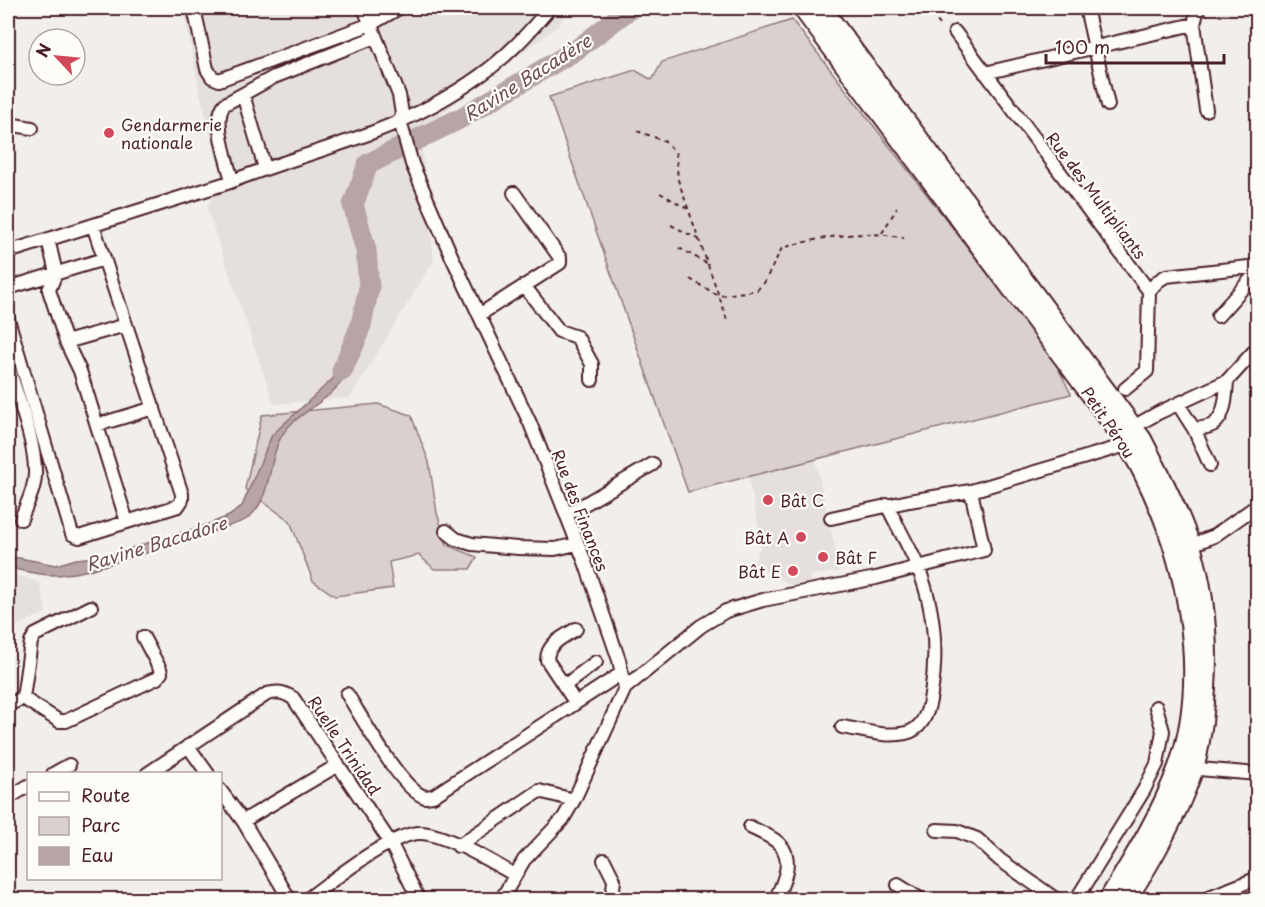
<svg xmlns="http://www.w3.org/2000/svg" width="1265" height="907" viewBox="0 0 1265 907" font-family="'Playpen Sans',sans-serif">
<rect width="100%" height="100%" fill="#f2efeb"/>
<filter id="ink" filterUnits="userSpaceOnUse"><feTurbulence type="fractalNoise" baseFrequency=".0167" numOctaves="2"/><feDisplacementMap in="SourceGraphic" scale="12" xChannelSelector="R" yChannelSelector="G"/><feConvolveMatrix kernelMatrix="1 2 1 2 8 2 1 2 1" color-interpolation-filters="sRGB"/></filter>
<g filter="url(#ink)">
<path fill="#e5dfdd" d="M183 8H570L558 26 420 130 434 260 350 398 274 404 207 209 221 176 199 89Z
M815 459 840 571 809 576 811 584 791 585 753 564 762 543 748 477Z
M8 572 40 583 46 613 8 629Z"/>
<path fill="#d9d0cf" stroke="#92787d" stroke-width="1.5" d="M792 20 1053 358 1071 394 688 492 549 97 635 70 652 80 662 62Z
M378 404 411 415 429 462 437 513 447 545 477 557 470 569H434L419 555 389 562 393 588 335 596 313 581 290 521 245 489 262 415Z"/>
<path fill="#b7a5a6" stroke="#8b6f75" stroke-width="1.5" d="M372 270C376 319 367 360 330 394 317 405 303 413 290 425 265 449 276 496 248 518 242 523 230 525 223 528 194 538 165 547 136 556 109 564 81 575 52 575 38 575 22 570 8 568V556L56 565 76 559 105 556 206 525 229 516 242 506 272 435 338 374 361 325 367 284 364 272Z"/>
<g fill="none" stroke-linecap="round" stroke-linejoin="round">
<path stroke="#b7a5a6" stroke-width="21" d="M342 371 361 325 369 288 366 250 353 205 368 164 461 118 576 50 631 8"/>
<defs>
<path id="minor" d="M194 8 207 69 212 77 219 80 371 24 399 8
M364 8 399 95 402 114 400 121 412 164 451 255 530 423 585 562 619 660 625 688 574 800 563 819 524 860 501 900
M1086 8 1108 105
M1198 8 1194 24 1206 110
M955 32 1149 291 1147 371 1125 389
M985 73 1194 24
M243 95 265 168
M8 124 32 128
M232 181C228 162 211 119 225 104L274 77 375 37
M48 239 56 273 49 290 66 342 80 371 127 522
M8 252 230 182C297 155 372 139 435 104 462 89 491 70 513 48 526 36 538 21 550 8
M525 287 559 331 577 337 592 364V380
M8 288 104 259
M1149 291 1158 281 1166 276 1258 266
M479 315 560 263V258L514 193
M1218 316 1258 271
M8 319 72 534 79 537 178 506 182 500V494L93 225
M66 342 126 325
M8 366C17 396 36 443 35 474 35 490 26 505 21 519
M1178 404 1194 429 1210 465
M97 425 154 408
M1133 427 1158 413 1227 381 1258 347
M1194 429C1200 428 1209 428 1214 424 1226 415 1226 394 1227 381
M566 515 653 464
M831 518 909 501 971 491 1133 443
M446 531 456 539 472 544 518 548 555 549 577 544
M1184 548 1214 536 1258 505
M91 607 35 635 31 642 23 698 59 721H66L157 678 161 673 160 669 143 637
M564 686 596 662
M625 688 701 626 726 611 763 600 876 578 984 550 971 491
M347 694C362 717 401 790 425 797L433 796 622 673
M575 702 547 660C547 643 564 637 576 629
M8 705 23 698
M842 727C862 730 886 738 906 733 924 729 929 709 931 694 938 651 934 607 918 567 909 546 897 526 887 505
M188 746 208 774
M1187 768 1258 774
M53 774 69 765
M147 774 267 694C278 691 283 692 293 698L390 842 419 900
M220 790 243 821 290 900
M8 798 28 786
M243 821 338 765
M750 827C758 831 768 835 776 841 796 856 784 882 775 900
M937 830 957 831 977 839 1000 860 1057 900
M458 846 539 791 574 800
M604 860 614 880 612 900
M898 885 922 900
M306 900C331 882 393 831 422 833 448 835 491 862 515 875
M1076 900 1144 790 1157 764 1163 731 1156 707
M1208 900 1209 897 1258 878"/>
<path id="highway" d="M802 8 1094 399C1111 422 1129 445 1142 471 1186 557 1211 673 1178 767 1161 814 1134 857 1108 900
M822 8 1142 439C1160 474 1178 509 1191 546 1209 603 1210 663 1203 722 1200 738 1199 755 1193 771 1177 815 1153 860 1126 900"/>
</defs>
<use href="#minor" stroke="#4a1f2b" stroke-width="16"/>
<use href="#highway" stroke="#4a1f2b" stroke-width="22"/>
<path stroke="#4a1f2b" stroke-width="2" stroke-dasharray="4.5 4.5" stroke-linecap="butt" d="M925 8 943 28
M637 131 665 141 676 154 678 180 719 296 757 290 764 283 782 248C821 237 864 229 904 238
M660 193 688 209
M671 225 700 240
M882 233 897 208
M679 248 708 264
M690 279 719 296 727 320"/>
<use href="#minor" stroke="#fdfcf7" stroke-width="12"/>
<use href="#highway" stroke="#fdfcf7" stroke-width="18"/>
</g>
</g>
<g fill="#d1495b" stroke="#fdfcf7" stroke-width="2">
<circle cx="109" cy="133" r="6"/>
<circle cx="768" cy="500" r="6"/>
<circle cx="801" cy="537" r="6"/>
<circle cx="823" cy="557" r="6"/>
<circle cx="793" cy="571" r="6"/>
</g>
<g text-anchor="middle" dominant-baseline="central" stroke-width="4.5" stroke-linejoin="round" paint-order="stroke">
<g font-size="16" fill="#4a1f2b" stroke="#fdfcf7" text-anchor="start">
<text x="121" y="124">Gendarmerie<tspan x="121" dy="18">nationale</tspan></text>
<text x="780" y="500">Bât C</text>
<text x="789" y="537" text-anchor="end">Bât A</text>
<text x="835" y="557">Bât F</text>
<text x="781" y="571" text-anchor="end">Bât E</text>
</g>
<g font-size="16" fill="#4a1f2b" stroke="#fdfcf7">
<text transform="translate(1097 195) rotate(53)">Rue des Multipliants</text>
<text transform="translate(1109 422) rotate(56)">Petit Pérou</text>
<text transform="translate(581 510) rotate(69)">Rue des Finances</text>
<text transform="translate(345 745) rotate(56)">Ruelle Trinidad</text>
</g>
<g font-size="18" font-style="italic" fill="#704e56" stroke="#fdfcf7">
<text transform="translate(527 77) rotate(-32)">Ravine Bacadère</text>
<text transform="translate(156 543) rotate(-17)">Ravine Bacadore</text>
</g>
</g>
<rect width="1265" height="907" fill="none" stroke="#fdfcf7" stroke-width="30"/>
<rect x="15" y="15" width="1235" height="877" fill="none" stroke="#4a1f2b" stroke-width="2" filter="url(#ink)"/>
<rect x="27" y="772" width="195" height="108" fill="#fdfcf7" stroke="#b5a4a5" stroke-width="1.5"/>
<rect x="39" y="792" width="30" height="9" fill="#fdfcf7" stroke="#b5a4a5" stroke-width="1.5"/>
<text x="81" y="802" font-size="18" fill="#4a1f2b">Route</text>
<rect x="39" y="817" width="30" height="18" fill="#d9d0cf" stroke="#b5a4a5" stroke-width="1.5"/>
<text x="81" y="832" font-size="18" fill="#4a1f2b">Parc</text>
<rect x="39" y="847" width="30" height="18" fill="#b7a5a6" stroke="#b5a4a5" stroke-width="1.5"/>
<text x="81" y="862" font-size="18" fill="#4a1f2b">Eau</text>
<g transform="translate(57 57) rotate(296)"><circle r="28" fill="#fdfcf7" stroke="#b5a4a5" stroke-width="1.5"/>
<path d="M0-4.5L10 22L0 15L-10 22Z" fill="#d1495b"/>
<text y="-9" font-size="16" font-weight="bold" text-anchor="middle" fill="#4a1f2b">N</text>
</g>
<path d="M1046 54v9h178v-9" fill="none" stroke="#4a1f2b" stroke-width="3"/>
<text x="1055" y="54" font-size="18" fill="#4a1f2b" stroke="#fdfcf7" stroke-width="4.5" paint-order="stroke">100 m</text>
</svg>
